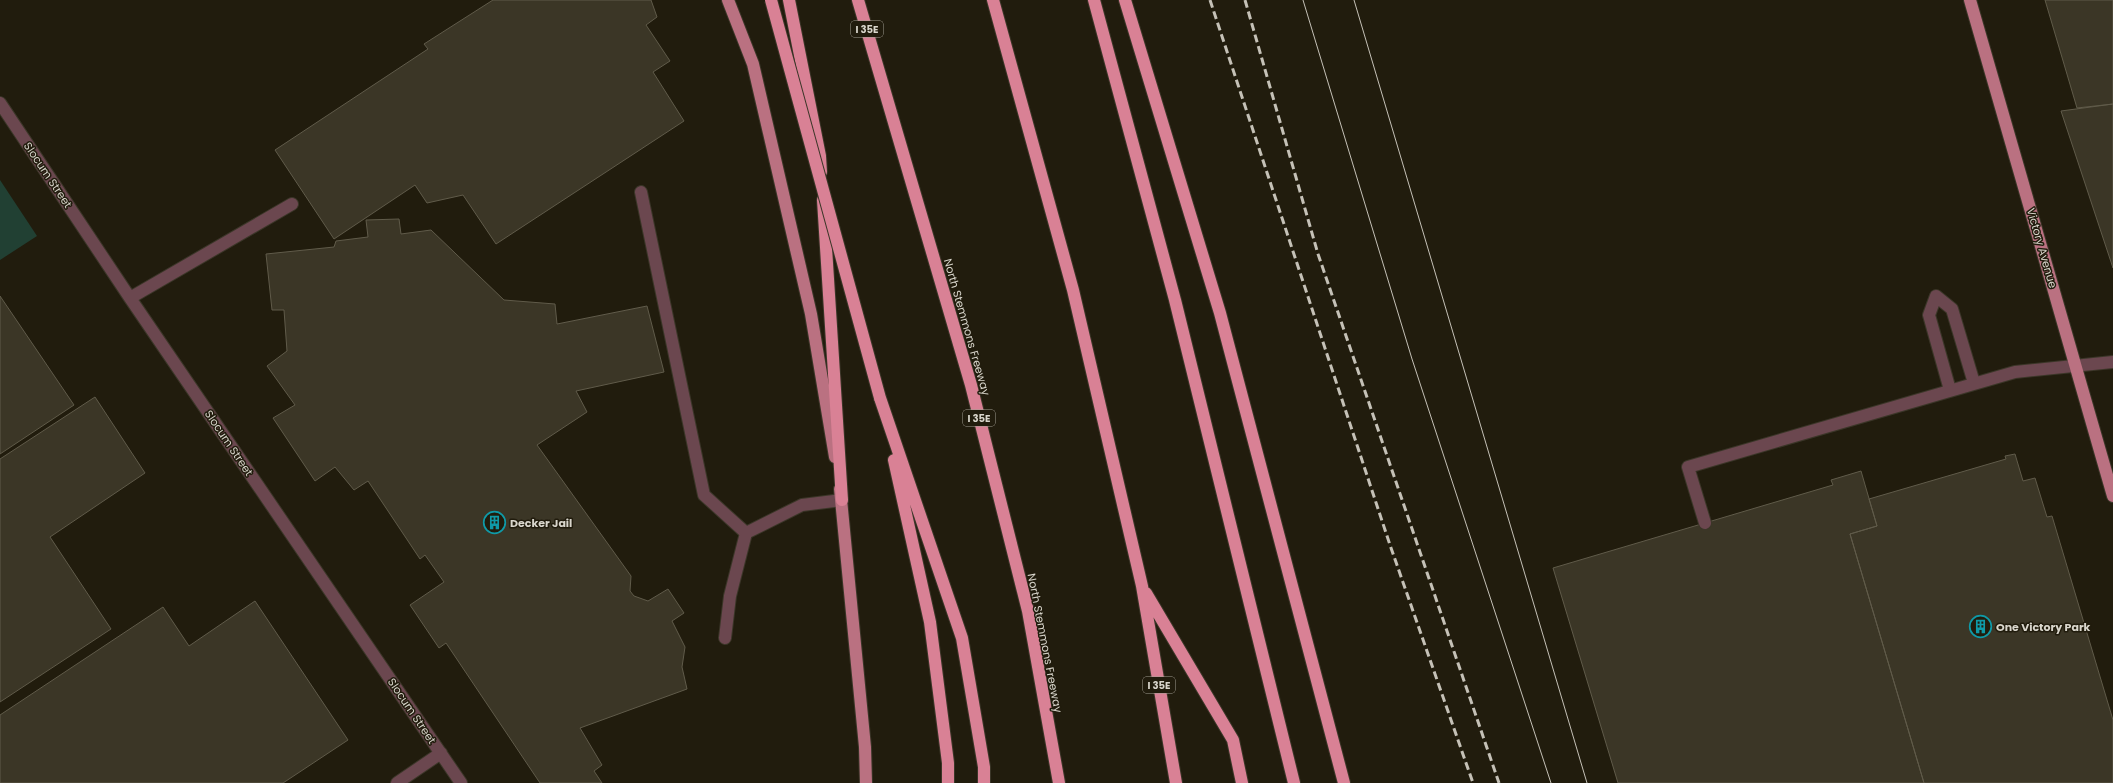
<svg xmlns="http://www.w3.org/2000/svg" width="2113" height="783" viewBox="0 0 2113 783" font-family="Poppins,sans-serif">
<rect width="100%" height="100%" fill="#211c0d"/>
<path fill="#214033" d="M0 180 37 236 0 260Z"/>
<path fill="#3b3626" stroke="#605b4a" d="M493 0H651L657 17 646 25 670 61 653 72 684 121 496 244 463 195 427 203 415 185 334 239 275 150 428 49 424 44Z
M2045 0H2113V104L2077 108Z
M2113 104V268L2061 111Z
M399 219 401 234 431 230 504 300 555 304 557 324 647 306 664 372 576 391 587 412 537 445 631 576 630 591 634 596 648 601 668 589 684 613 672 621 685 647 682 667 687 689 580 728 602 765 594 771 602 783H540L446 643 439 648 410 605 444 582 425 555 420 559 368 481 354 490 335 467 315 481 273 418 295 405 267 366 287 351 284 310H272L266 254 334 247 336 241 368 237 366 220Z
M0 296 74 405 0 454Z
M95 397 145 473 50 537 111 629 0 702V459Z
M2015 454 2023 481 2035 478 2047 517 2052 516 2113 720V783H1924L1850 534 1877 526 1869 499 2006 459 2005 456Z
M1861 471 1877 526 1850 534 1924 783H1618L1553 568 1833 485 1831 480Z
M255 601 348 740 283 783H0V715L163 607 189 646Z"/>
<g fill="none" stroke-linecap="round" stroke-linejoin="round">
<defs>
<path id="minor" d="M0 103 130 298 461 783
M641 192 704 495 746 533 802 505 842 500
M130 298 292 204
M1950 390 1929 315 1936 296 1952 309 1974 383
M1705 523 1688 467 2015 372 2113 362
M725 638 730 596 746 533
M397 783 441 753"/>
<path id="major" d="M728 0 753 64 811 314 835 457
M1970 0 2113 496
M840 489 865 747 866 783"/>
<path id="highway" d="M789 0 820 156 821 172
M858 0 971 385 1028 611 1059 783
M993 0 1073 290 1142 586 1176 783
M1094 0 1175 300 1294 783
M1125 0 1220 313 1344 783
M823 200 842 500
M880 398 962 638 984 767V783
M894 460 930 622 948 763V783
M1146 593 1233 740 1242 783"/>
</defs>
<use href="#minor" stroke="#3b3628" stroke-width="14"/>
<use href="#major" stroke="#3b3628" stroke-width="14"/>
<use href="#highway" stroke="#3b3628" stroke-width="14"/>
<use href="#minor" stroke="#6b474f" stroke-width="12"/>
<use href="#major" stroke="#ba7181" stroke-width="12"/>
<use href="#highway" stroke="#d98195" stroke-width="12"/>
<path stroke="#c5c1b7" stroke-width="1" d="M1303 0 1412 359 1551 783
M1354 0 1587 783"/>
<path stroke="#c5c1b7" stroke-width="3" stroke-dasharray="8 4" stroke-linecap="butt" d="M1210 0 1390 545 1473 783
M1245 0 1318 254 1499 783"/>
<defs>
<path id="highway-bridge" d="M771 0 880 398"/>
</defs>
<use href="#highway-bridge" stroke="#3b3628" stroke-width="14" stroke-linecap="butt"/>
<use href="#highway-bridge" stroke="#d98195" stroke-width="12"/>
</g>
<defs>
<symbol id="building-ring" viewBox="-11 -11 22 22"><circle r="9.5" fill="#211c0d" stroke="#0f9aa8" stroke-width="1.5"/><path d="M-4-6H4V6H1V3H-1V6H-4ZM-2.5-4.3h1.7v1.8h-1.7ZM.8-4.3h1.7v1.8H.8ZM-2.5-1h1.7V.8h-1.7ZM.8-1h1.7V.8H.8Z" fill="#0f9aa8"/></symbol>
</defs>
<g fill-rule="evenodd">
<use href="#building-ring" x="482" y="510" width="25" height="25"/>
<use href="#building-ring" x="1968" y="614" width="25" height="25"/>
</g>
<g text-anchor="middle" dominant-baseline="central" stroke-width="3" stroke-linejoin="round" paint-order="stroke">
<g fill="#211c0d" stroke="#a29e93" stroke-width="1">
<rect x="851" y="21" width="32" height="16" rx="3"/>
<rect x="963" y="410" width="32" height="16" rx="3"/>
<rect x="1143" y="677" width="32" height="16" rx="3"/>
</g>
<g font-size="10" font-weight="bold" fill="#d9d6cc">
<text x="867" y="29">I 35E</text>
<text x="979" y="418">I 35E</text>
<text x="1159" y="685">I 35E</text>
</g>
<g font-size="11" fill="#d9d6cc" stroke="#211c0d">
<text transform="translate(48 175) rotate(56)">Slocum Street</text>
<text transform="translate(2042 248) rotate(74)">Victory Avenue</text>
<text transform="translate(967 327) rotate(74)">North Stemmons Freeway</text>
<text transform="translate(229 443) rotate(56)">Slocum Street</text>
<text transform="translate(1045 643) rotate(79)">North Stemmons Freeway</text>
<text transform="translate(412 711) rotate(56)">Slocum Street</text>
</g>
<g font-size="11" font-weight="bold" fill="#d9d6cc" stroke="#211c0d" text-anchor="start">
<text x="510" y="523">Decker Jail</text>
<text x="1996" y="627">One Victory Park</text>
</g>
</g>
</svg>
